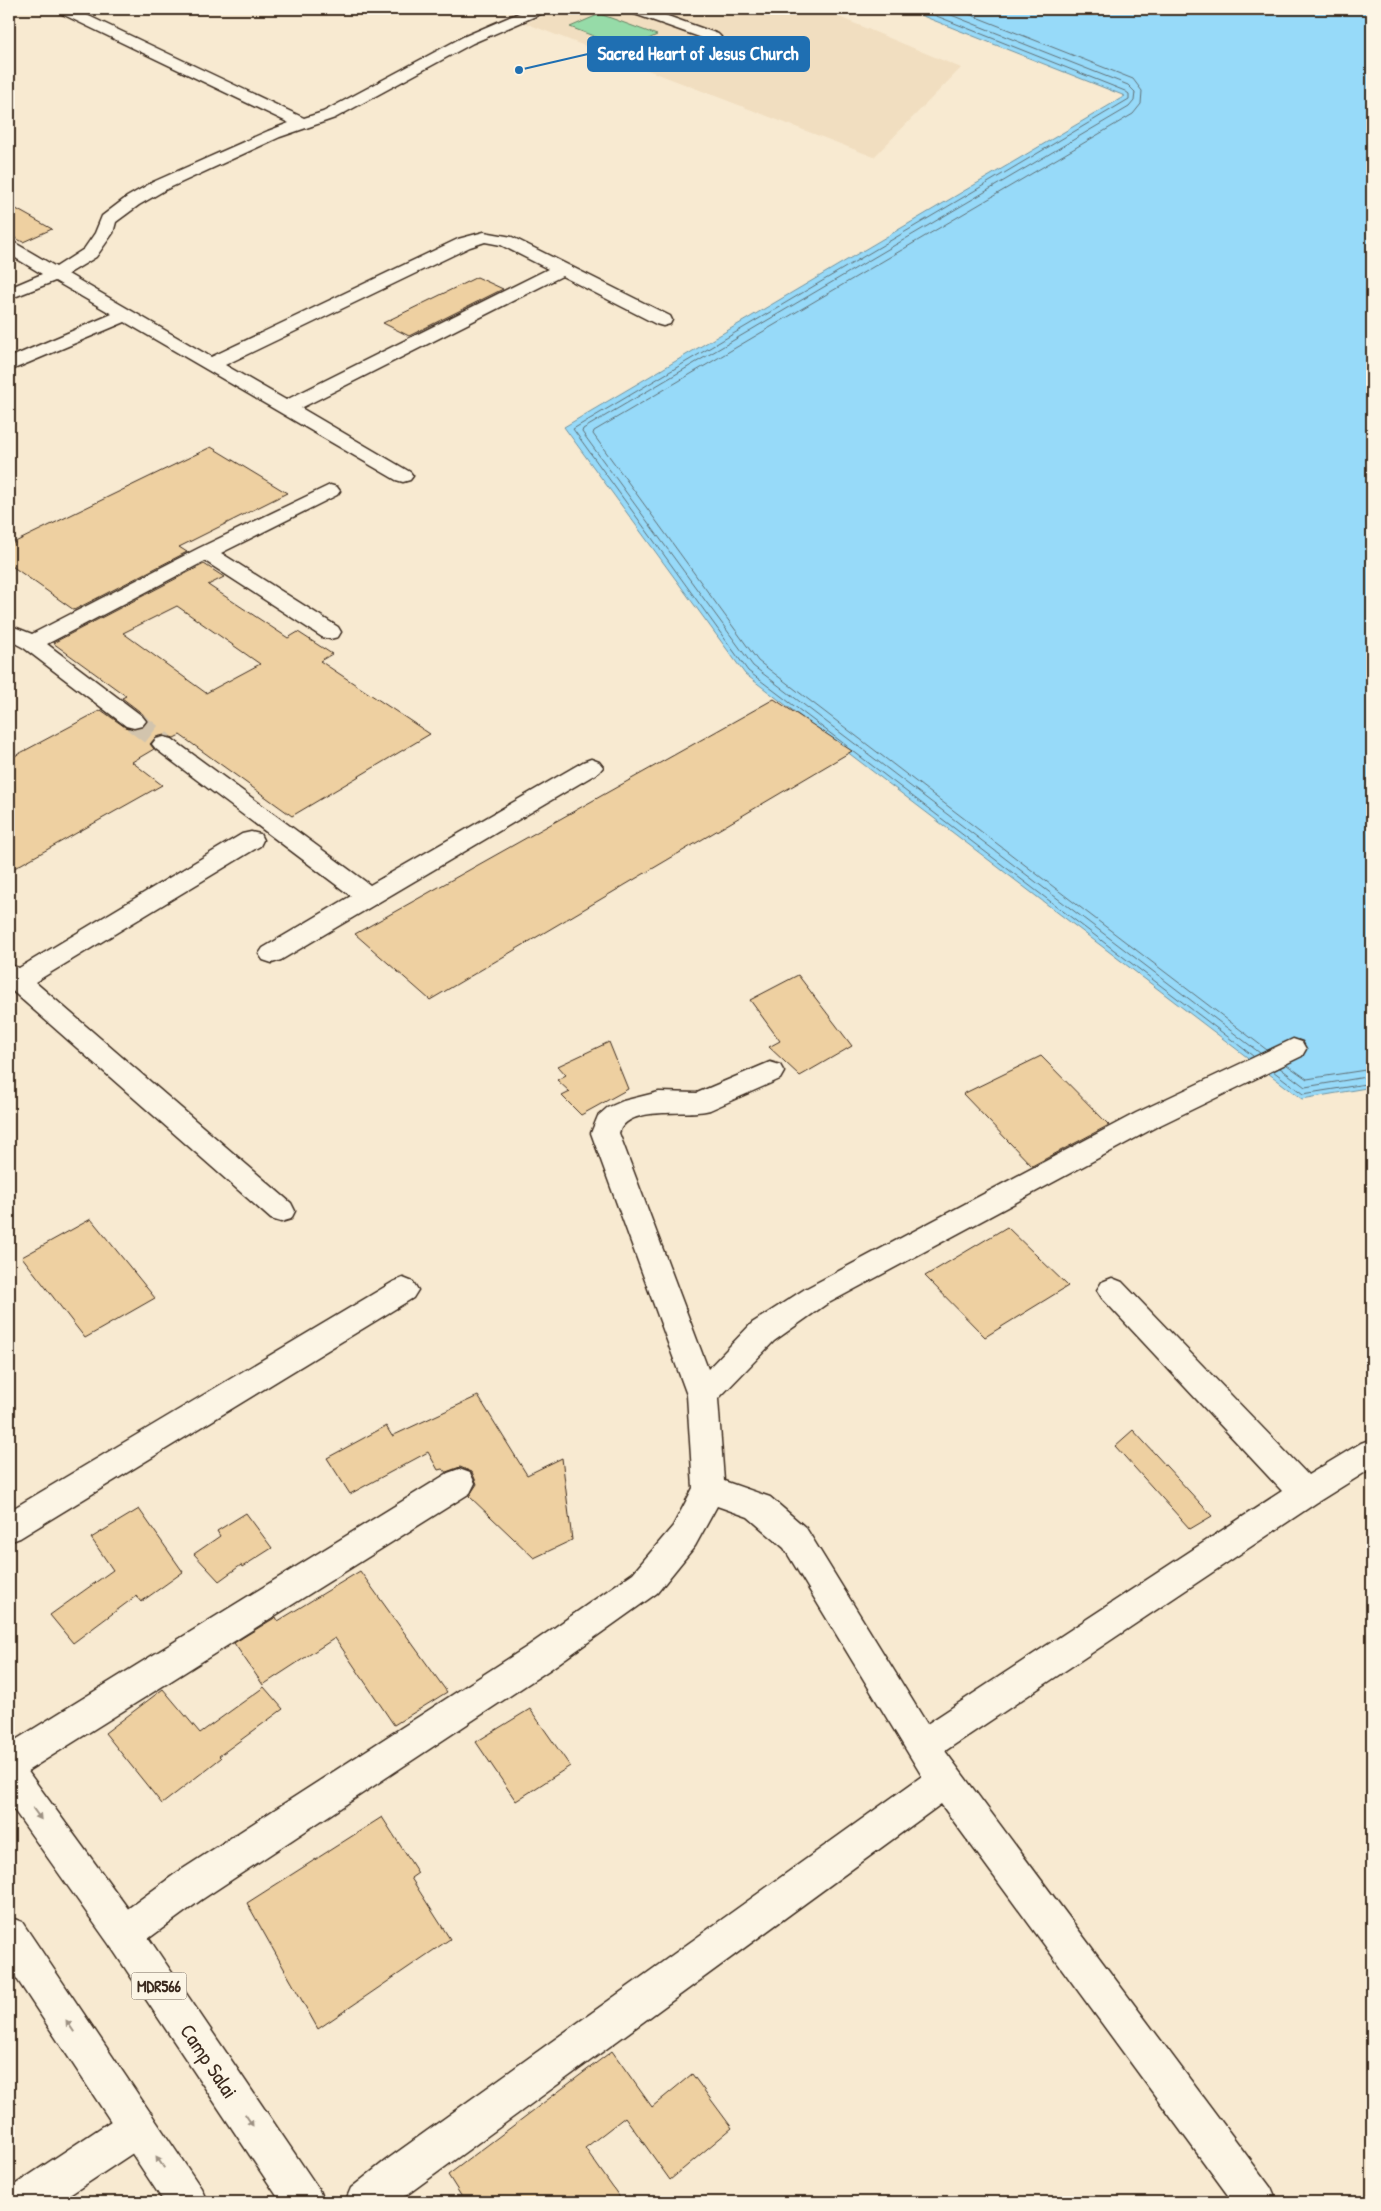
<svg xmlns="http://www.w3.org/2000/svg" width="1381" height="2211" viewBox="0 0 1381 2211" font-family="'Patrick Hand',sans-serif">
<rect width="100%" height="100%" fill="#f8ead1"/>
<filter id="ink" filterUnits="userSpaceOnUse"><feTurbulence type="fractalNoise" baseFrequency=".02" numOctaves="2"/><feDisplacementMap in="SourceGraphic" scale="10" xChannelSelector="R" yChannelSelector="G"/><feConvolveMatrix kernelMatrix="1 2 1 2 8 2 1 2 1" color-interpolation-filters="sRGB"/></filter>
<g filter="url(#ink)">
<path fill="#f1dec0" d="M562 9H820L961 68 874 157 525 23Z"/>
<path fill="#96dba8" stroke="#688263" d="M600 14 657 35 627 49 570 27Z"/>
<path fill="#97daf9" stroke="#7294a1" d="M905 9H1372V1087L1302 1099 745 674 564 427 1125 96Z"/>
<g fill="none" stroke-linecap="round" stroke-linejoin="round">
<path stroke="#607076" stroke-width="1" d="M936 9 1128 85 1135 92 1134 101 1129 107 583 429 582 432 753 666 1260 1053
M956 9 1133 79 1142 91 1141 104 1133 114 594 431 593 434 758 661 1267 1050
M847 746 748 671 573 429 1129 99V94L1125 91 919 9
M853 751 1253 1056
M1287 1065 1307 1079 1372 1069
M1280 1068 1305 1087 1372 1076
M1273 1071 1303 1094 1372 1083"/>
</g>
<path fill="#eed0a1" stroke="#3b2a1e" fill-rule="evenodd" d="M9 205 52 229 23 242 9 235Z
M477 277 503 289 409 336 383 323Z
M211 447 287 493 179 547 187 552 74 610 9 564V545Z
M204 564 224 577 208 585 288 638 298 632 332 654 320 661 430 734 292 816 180 735 174 738 164 735 156 737 150 744 154 749 132 762 162 785 9 871V759L101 710 125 727 134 730 142 728 148 721 143 714 122 698 126 696 53 643ZM177 606 260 664 206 693 123 633Z
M774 699 852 751 430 1000 355 934Z
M798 975 852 1046 800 1076 769 1047 780 1041 750 1000Z
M609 1042 628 1089 581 1115 562 1096 570 1092 557 1080 566 1075 558 1066Z
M1041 1056 1109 1125 1032 1166 963 1094Z
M91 1219 155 1298 85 1338 22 1257Z
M1007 1227 1068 1286 985 1337 925 1276Z
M478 1396 527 1475 562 1458 572 1540 534 1558 469 1496 477 1484 472 1472 460 1467 446 1472 442 1469 438 1470 428 1452 350 1494 327 1458 386 1426 392 1436Z
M1133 1430 1212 1516 1190 1529 1115 1446Z
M139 1509 183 1572 141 1602 136 1596 73 1643 50 1615 113 1570 91 1538Z
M246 1513 272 1548 242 1567 241 1565 219 1581 194 1554 220 1536 217 1531Z
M360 1571 447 1692 394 1725 335 1638 263 1685 234 1643 276 1617 278 1621Z
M264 1687 283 1709 219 1756 221 1758 162 1804 105 1733 163 1689 200 1733Z
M530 1709 570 1766 516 1801 476 1742Z
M382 1817 418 1873 411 1878 450 1939 318 2029 247 1903Z
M612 2051 652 2107 692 2074 732 2128 670 2180 625 2117 585 2148 623 2202H465L448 2175Z"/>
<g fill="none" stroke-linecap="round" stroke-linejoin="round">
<path stroke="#d2c4ad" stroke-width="22" stroke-dasharray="22 11" stroke-linecap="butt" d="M134 721 164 744"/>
<defs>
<path id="minor" d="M56 9H74L304 118 323 112 463 37 528 9H547L545 12 473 43 335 118 280 137 165 190 139 205 116 222 113 233 96 257 68 274 211 357 458 239 484 232 512 237 670 316 672 320 670 324 663 326 656 324 562 276 301 408 410 472 413 476 410 480 403 482 396 480 125 322 9 371V358L112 314 55 281 9 299V288L42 274 9 254V242L15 243 56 267 84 249 95 233 102 216 127 197 153 182 268 131 289 123 58 12ZM485 242 501 245 548 269 286 400 225 365 470 247Z
M627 9H648L718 34 721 37 718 40H708L629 12Z
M330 485 337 487 340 491 337 495 221 553 338 627 341 632 338 637 330 639 322 637 205 561 47 644 142 716 146 721 142 726 134 728 126 726 24 648 9 640V625L32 634 199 548Z
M164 737 172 739 370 885 583 762 591 759 599 762 603 767 599 772 281 960 272 963 263 960 259 954 263 948 351 896 156 749 152 744 156 739Z
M251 832 260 834 263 840 260 846 35 982 291 1203 295 1211 291 1219 281 1222 271 1219 9 988V965L19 968 242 834Z
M1293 1039 1302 1042 1306 1049 1302 1056 1156 1127 825 1305 774 1341 718 1399 724 1481 770 1497 806 1528 927 1724 1282 1491 1102 1298 1097 1290 1102 1282 1112 1278 1122 1282 1308 1475 1361 1443 1372 1439V1468L1316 1503 945 1751 1271 2188 1277 2202H1233L941 1804 397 2202H345L351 2188 385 2161 922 1776 784 1548 748 1517 717 1506 695 1546 657 1593 549 1670 201 1900 137 1947 124 1952 111 1947 106 1934 111 1921 175 1874 525 1648 633 1573 673 1526 693 1488 687 1395 591 1133 598 1116 607 1108 623 1101 659 1092 697 1093 770 1062 780 1065 784 1072 780 1079 710 1110C688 1117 628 1104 619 1133L708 1369 752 1323 805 1289 1136 1113Z
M403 1278 413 1282 418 1290 413 1298 20 1538 9 1542V1511L393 1282Z
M459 1469 470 1473 475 1483 470 1493 21 1775 9 1779V1744L448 1473Z
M137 2107 151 2113 157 2127 151 2141 59 2202H9L10 2188 123 2113Z"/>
<path id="major" d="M9 1757 21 1762 137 1921 318 2188 324 2202H281L111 1947 9 1803Z
M9 1917 22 1922 201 2188 207 2202H164L9 1967Z"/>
</defs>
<use href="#minor" stroke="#3b2a1e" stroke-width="3"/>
<use href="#major" stroke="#3b2a1e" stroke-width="3"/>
<use href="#minor" fill="#fcf5e5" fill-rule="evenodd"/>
<use href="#major" fill="#fcf5e5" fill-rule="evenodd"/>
</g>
<defs><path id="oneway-solid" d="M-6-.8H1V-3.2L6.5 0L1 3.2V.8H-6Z" transform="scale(1.25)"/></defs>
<g fill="#9c9082">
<use href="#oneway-solid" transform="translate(37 1814) rotate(54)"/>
<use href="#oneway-solid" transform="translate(70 2026) rotate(-124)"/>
<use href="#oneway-solid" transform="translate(249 2120) rotate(56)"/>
<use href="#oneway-solid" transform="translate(160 2162) rotate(-124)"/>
</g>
</g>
<g text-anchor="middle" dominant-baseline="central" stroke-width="4.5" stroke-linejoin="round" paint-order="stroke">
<rect fill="#fcf5e5" stroke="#75675a" stroke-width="1" x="131.5" y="1972.5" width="55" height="27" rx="4"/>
<g font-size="16" font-weight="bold" fill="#3b2a1e">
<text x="159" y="1986">MDR566</text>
</g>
<g font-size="21" fill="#3b2a1e" stroke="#fcf5e5">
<text transform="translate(209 2061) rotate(56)">Camp Salai</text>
</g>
</g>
<path fill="none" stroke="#1f6fb2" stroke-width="2" d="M519 70L588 54"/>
<circle fill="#1f6fb2" stroke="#fcf5e5" stroke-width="2" cx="519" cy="70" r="5"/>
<rect fill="#1f6fb2" stroke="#1f6fb2" stroke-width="2" x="588" y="37" width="221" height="34" rx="5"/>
<g font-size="19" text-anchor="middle" font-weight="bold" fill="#fff">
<text x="698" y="60">Sacred Heart of Jesus Church</text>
</g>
<rect width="1381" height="2211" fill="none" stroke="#fcf5e5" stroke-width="30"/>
<rect x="15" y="15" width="1351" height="2181" fill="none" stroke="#3b2a1e" stroke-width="2" filter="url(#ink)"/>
</svg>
